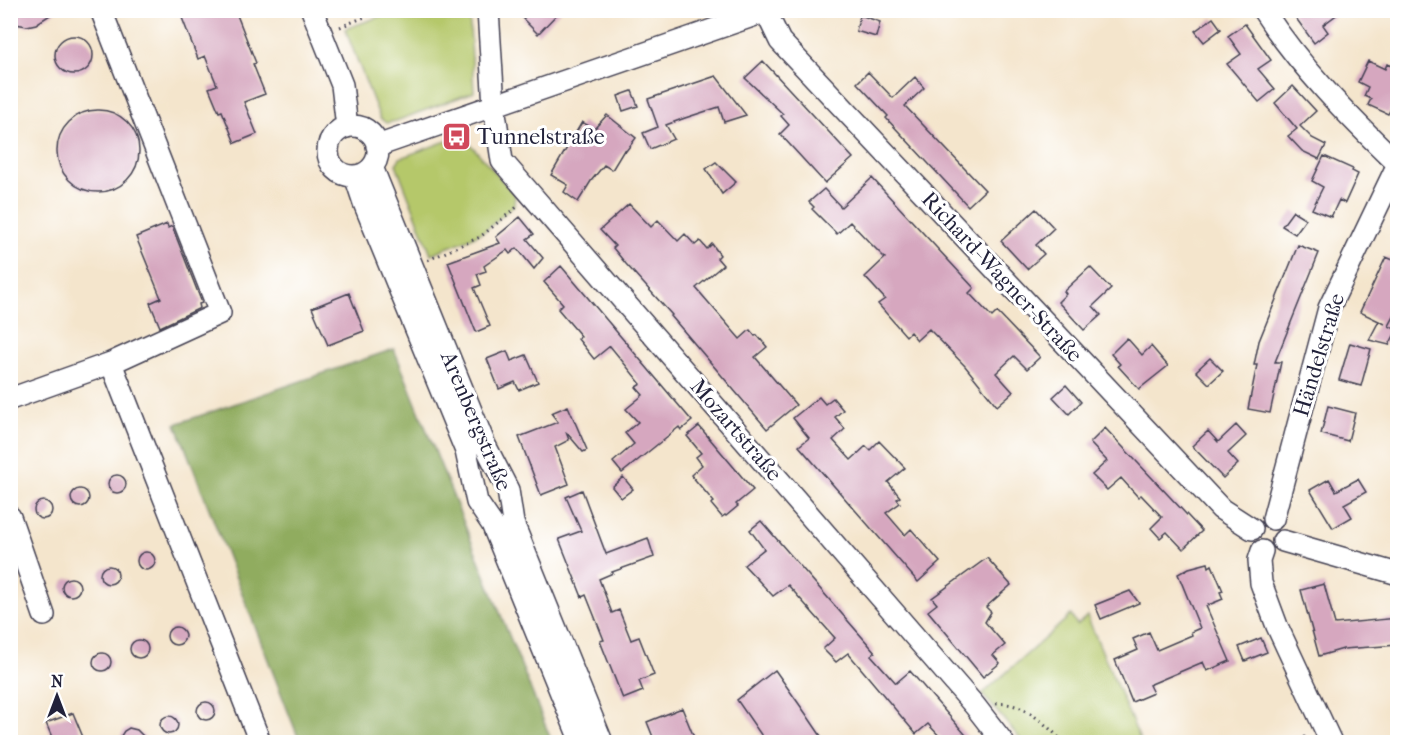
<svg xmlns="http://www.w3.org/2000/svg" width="1408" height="753" viewBox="0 0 1408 753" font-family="'IM FELL French Canon',serif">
<rect width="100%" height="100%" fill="#fff"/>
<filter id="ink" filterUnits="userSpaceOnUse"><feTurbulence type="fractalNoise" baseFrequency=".0167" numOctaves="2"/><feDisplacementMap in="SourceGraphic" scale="12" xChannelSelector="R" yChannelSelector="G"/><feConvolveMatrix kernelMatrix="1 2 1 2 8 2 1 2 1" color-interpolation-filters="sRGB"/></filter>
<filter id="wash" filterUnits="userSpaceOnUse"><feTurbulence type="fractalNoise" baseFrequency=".008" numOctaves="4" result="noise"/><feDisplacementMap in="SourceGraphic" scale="24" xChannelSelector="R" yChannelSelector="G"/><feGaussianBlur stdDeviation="1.35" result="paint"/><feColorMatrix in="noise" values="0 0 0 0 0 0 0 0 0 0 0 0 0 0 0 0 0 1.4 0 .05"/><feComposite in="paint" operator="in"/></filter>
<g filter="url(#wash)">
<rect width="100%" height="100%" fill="#f4e5cc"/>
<path fill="#b5c86b" stroke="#6c7553" stroke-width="1.5" d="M398 10 469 11 474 92 396 121 386 123 380 118 345 29Z
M460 136 464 137 515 195 514 205 486 230 469 239 431 254 396 164 400 158Z
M1071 615 1077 625 1087 616 1141 742H1023L982 694Z"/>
<path fill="#90ac5f" stroke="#59674d" stroke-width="1.5" d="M394 349 552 742H300L176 424Z"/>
<g id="blocks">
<path fill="#d6a7bf" d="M10 10H58L36 24 27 26 10 23Z
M179 10H235L256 63 253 64 265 94 244 102 257 134 235 143 222 111 219 112 209 88 217 85 205 56 198 59Z
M531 10H561L538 34 523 19Z
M1290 10H1343L1323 25 1328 32 1314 43Z
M860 15 880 22 876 37 856 31Z
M1213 18 1221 29 1204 42 1195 31Z
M1245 24 1271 60 1258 69 1275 89 1259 102 1227 64 1241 54 1228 36Z
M55 55a19 19 0 1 1 38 0a19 19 0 1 1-38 0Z
M763 61 853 158 825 183 780 134 789 125 781 116 783 114 745 78Z
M1368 61 1385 69 1387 64 1398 69V96L1388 114 1368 105 1371 99 1364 96 1368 87 1358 82Z
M868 72 893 98 915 77 924 88 905 106 985 190 968 206 886 118 888 116 857 83Z
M716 76 746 115 724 122 719 107 685 118 666 125 674 139 650 149 643 133 658 127 648 99Z
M1293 86 1316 111 1300 126 1312 138 1326 145 1319 159 1302 151 1288 136 1297 129 1275 103Z
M632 91 638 106 623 111 618 96Z
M57 151a41 41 0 1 1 82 0a41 41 0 1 1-82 0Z
M607 115 636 138 626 151 624 150 612 170 604 165 591 181 578 202 564 192 568 185 551 175 582 122 594 129Z
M1324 156 1353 169 1352 171 1358 174 1345 203 1339 200 1331 217 1312 209 1323 187 1312 181Z
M716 162 736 182 722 194 706 169Z
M872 178 974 288 969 293 992 317 997 312 1040 357 1027 369 1014 356 996 373 1013 392 997 406 965 366 929 329 917 340 910 332 906 336 878 304 885 299 865 277 885 258 870 243 850 222 837 234 812 209 814 207 809 202 824 189 841 207Z
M629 204 651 227 658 220 678 241 685 234 695 245 700 241 707 249 712 244 720 255 717 258 723 265 696 288 740 339 750 330 755 336 757 335 767 347 755 357 796 405 767 429 671 316 672 315 626 264 613 248 615 246 600 230Z
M1036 209 1054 228 1036 245 1044 254 1027 269 1001 241Z
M1293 211 1306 219 1295 234 1282 226Z
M520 217 534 234 527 239 543 258 534 269 517 248 510 254 507 250 484 266 486 271 477 274 481 285 474 288 490 326 476 332 448 262 500 243 496 237Z
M167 224 168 228 172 226 202 303 199 304 200 308 160 327 150 303 161 298 136 237Z
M1298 245 1319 253 1275 362H1281L1270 413 1248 409 1257 365H1254L1259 341Z
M1386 257 1398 262V309L1389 326 1397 330 1389 345 1369 340 1379 321 1385 324 1360 312Z
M561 266 692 421 681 430 679 427 622 473 613 462 634 444 625 433 638 422 626 409 643 395 636 387 641 384 610 346 594 359 578 339 581 336 558 309 563 304 544 282Z
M1090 267 1111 289 1093 306 1101 315 1084 330 1058 302 1066 294 1064 291Z
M349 293 364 331 328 345 312 308Z
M1127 338 1142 355 1151 346 1168 366 1139 389 1118 366 1120 364 1111 354Z
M1350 343 1371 349 1361 386 1339 380Z
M507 351 511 361 526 355 538 382 519 390 515 382 499 389 487 359Z
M1210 358 1223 371 1209 384 1196 371Z
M1066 385 1081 402 1069 414 1053 397Z
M819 397 825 404 833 398 843 410 835 417 845 429 833 440 851 460 866 446 870 450 879 441 905 468 888 482 900 497 897 499 900 503 886 513 905 535 911 529 940 562 918 582 799 446 809 438 793 418Z
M568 406 587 450 583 452 566 432 569 440 555 447 569 484 541 495 519 437 558 422 551 413Z
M1328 406 1355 413 1348 441 1321 434Z
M1236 425 1246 436 1228 453 1238 464 1223 478 1192 446 1208 431 1218 442Z
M699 426 753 490 736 504 738 506 726 516 725 515 722 517 711 504 714 502 691 475 702 465 696 457 701 453 687 436Z
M1105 428 1202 531 1183 549 1167 532 1160 538 1151 528 1162 517 1141 495 1138 497 1121 478 1107 490 1092 475 1107 461 1090 443Z
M108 484a9 9 0 1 1 18 0a9 9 0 1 1-18 0Z
M623 477 633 489 621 498 612 487Z
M1329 479 1336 491 1358 479 1366 492 1344 504 1352 517 1333 528 1310 490Z
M71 498a9 9 0 1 1 18 0a9 9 0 1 1-18 0Z
M582 490 606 554 648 538 654 557 612 572 613 573 599 579 612 613 619 610 631 640 639 637 654 675 639 681 643 691 623 699 600 641 604 640 586 595 582 597 559 539 581 531 566 497Z
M34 510a9 9 0 1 1 18 0a9 9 0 1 1-18 0Z
M761 521 875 652 871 655 896 683 910 671 972 742H945L928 724 916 734 848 653 836 662 823 649 835 638 788 585 773 596 744 565 764 549 750 530Z
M137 561a9 9 0 1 1 18 0a9 9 0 1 1-18 0Z
M987 558 1011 585 986 607 991 612 985 622 1005 645 993 655 1000 663 983 677 928 611 937 604 932 598Z
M1208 563 1209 567 1212 565 1223 591 1220 592 1223 599 1206 606 1230 661 1207 671 1203 662 1149 685 1153 693 1132 702 1115 660 1138 650 1133 639 1149 632 1157 650 1192 635 1191 632 1200 628 1178 574 1189 568Z
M100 575a9 9 0 1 1 18 0a9 9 0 1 1-18 0Z
M62 587a9 9 0 1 1 18 0a9 9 0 1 1-18 0Z
M1324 584 1335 624 1398 618V645L1343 649 1319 656 1301 590Z
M1130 591 1139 603 1101 619 1095 605Z
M167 636a9 9 0 1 1 18 0a9 9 0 1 1-18 0Z
M1261 638 1267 652 1245 661 1239 647Z
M130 649a9 9 0 1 1 18 0a9 9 0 1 1-18 0Z
M93 662a9 9 0 1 1 18 0a9 9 0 1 1-18 0Z
M775 670 806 714 825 742H766L737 700Z
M197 711a9 9 0 1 1 18 0a9 9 0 1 1-18 0Z
M682 708 696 742H655L647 722Z
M73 713 85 742H54L46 723Z
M160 725a9 9 0 1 1 18 0a9 9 0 1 1-18 0Z
M129 728 137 730 149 742H117L124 731Z"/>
</g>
</g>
<g filter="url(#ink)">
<use href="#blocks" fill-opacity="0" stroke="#423f51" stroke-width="1.5"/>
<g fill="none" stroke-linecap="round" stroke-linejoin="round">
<defs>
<path id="minor" d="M312 10 342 85 347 127
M488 10 494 106 502 161 975 706 1003 742
M765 10 780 41 1221 509 1252 529
M1263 10C1300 67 1349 117 1398 164
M328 151a25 25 0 1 1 50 0a25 25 0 1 1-50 0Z
M377 146 770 10
M372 167 485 445 508 490 513 523 602 742
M355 176 364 203 466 451 477 502 492 524 581 742
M111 363 260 742
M10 399 111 363 220 313 101 10
M10 517 44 615
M1273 519 1329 308 1398 164
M1283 541 1398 574
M1262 551 1259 560 1261 583 1277 626 1331 742"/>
</defs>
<use href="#minor" stroke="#423f51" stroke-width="24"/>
<path stroke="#423f51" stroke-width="3" stroke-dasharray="1.5 4.5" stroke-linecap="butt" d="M340 27 382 10
M428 260 480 237 517 207
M996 704C1021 700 1047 725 1063 742
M1293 742 1308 736"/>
<use href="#minor" stroke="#fff" stroke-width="21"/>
</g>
</g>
<defs>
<symbol id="bus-square" viewBox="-11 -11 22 22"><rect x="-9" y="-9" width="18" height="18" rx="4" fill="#d1495b" stroke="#fff"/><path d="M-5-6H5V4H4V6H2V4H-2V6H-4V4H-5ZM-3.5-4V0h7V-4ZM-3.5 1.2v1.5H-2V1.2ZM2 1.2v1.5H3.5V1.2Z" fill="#fff"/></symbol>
</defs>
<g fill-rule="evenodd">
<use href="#bus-square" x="440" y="120" width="33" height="33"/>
</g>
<g text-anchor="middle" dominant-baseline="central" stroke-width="6" stroke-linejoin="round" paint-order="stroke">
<g font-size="22" fill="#22223b" stroke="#fff" text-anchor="start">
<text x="477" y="137">Tunnelstraße</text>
</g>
<g font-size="22" fill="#22223b" stroke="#fff">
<text transform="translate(1002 277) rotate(47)">Richard-Wagner-Straße</text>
<text transform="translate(1319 355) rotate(-73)">Händelstraße</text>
<text transform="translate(476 421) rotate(67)">Arenbergstraße</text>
<text transform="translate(736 430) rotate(49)">Mozartstraße</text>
</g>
</g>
<rect width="1408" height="753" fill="none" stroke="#fff" stroke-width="36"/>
<g transform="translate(57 696)" stroke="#ffffff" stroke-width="4.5" paint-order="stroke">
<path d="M0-4.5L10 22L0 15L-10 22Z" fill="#22223b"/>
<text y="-9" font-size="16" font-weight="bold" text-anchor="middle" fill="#22223b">N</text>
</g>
</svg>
